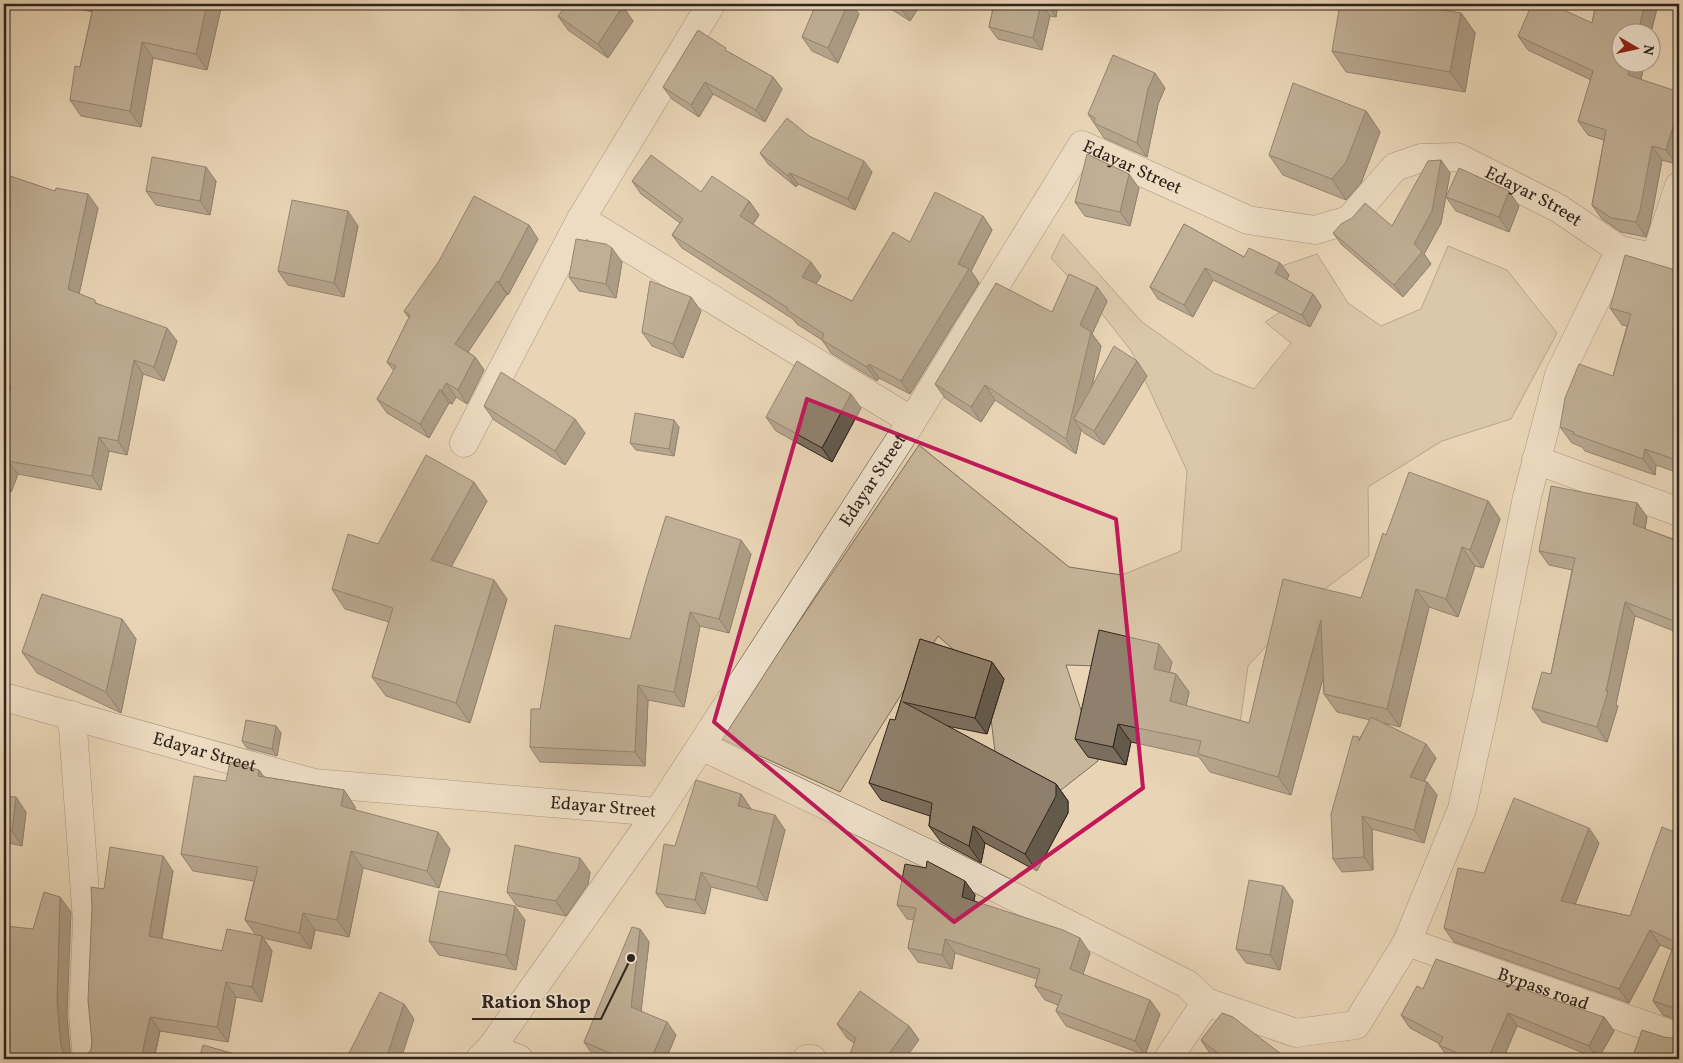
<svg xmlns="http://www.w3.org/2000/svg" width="1683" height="1063" viewBox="0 0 1683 1063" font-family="Vollkorn,serif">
<rect width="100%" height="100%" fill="#e9d5b6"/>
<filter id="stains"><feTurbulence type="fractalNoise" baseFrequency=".004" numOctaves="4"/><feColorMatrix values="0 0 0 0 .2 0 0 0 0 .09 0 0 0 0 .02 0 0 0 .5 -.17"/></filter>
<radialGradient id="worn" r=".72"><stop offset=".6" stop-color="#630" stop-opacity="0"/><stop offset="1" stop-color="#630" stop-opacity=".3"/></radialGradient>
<path fill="#c9b79c" stroke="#7c6e5c" d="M1063 234 1142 322 1214 373 1254 389 1291 343 1265 322 1291 305 1270 270 1317 254 1348 303 1381 326 1421 309 1448 246 1507 270 1557 333 1511 419 1442 441 1368 487 1369 556 1307 602 1248 666 1239 731 1190 741 1134 667 1066 665 1098 761 1052 797 997 768 986 678 938 636 840 792 720 738 919 445 1069 567 1122 575 1181 551 1187 471 1132 352 1099 310 1051 258Z"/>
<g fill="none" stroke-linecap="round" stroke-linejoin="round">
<defs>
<g id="minor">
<path d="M581 219 912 421"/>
<path d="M1655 258 1679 186"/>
<path d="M464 443 581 219 710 6"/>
<path d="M1536 460 1679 512"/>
<path id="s1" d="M4 697 314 783 658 812"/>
<path d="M72 715 87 921 83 1015 87 1059"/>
<path d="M701 746 933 856 1187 984 1206 1002 1296 1033 1356 1025 1407 942 1462 809 1488 692 1527 497 1559 375 1620 250"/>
<path id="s2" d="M1407 942 1679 1037"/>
<path d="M491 1048 519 1059"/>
<path id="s3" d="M480 1059 491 1048 658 812 912 421 1082 145 1248 220 1315 230 1349 220 1395 167 1421 158 1457 157 1558 208 1620 250 1679 263"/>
<path d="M807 1059H812"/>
<path d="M1168 1059 1206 1002"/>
</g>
</defs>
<use href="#minor" stroke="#5d5043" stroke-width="29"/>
<use href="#minor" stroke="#f1e4d0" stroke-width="28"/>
</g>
<path fill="#7b6e5e" stroke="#2e241d" d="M61 4H222L207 70 153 58 141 127 81 116 70 100 80 67 92 12Z
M883 4H921L910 21Z
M994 4H1058L1056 17 1050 16 1042 50 998 39 989 27Z
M1596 4H1658L1650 36V32L1620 62H1645L1641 79 1676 164 1662 160 1650 224 1646 237 1621 232 1602 219 1592 205 1604 140 1588 135 1578 121 1591 80 1528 50 1518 36 1592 23Z
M1461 13 1475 33 1465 92 1346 72 1332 51Z
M859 14 838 63 812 51 802 37Z
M558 16 633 21 608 58 568 30Z
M730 53 773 77 782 89 765 122 713 94 699 117 672 99 663 87Z
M1165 88 1158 104 1147 157 1104 138 1088 114Z
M1366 111 1380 132 1361 183 1346 200 1283 175 1269 155Z
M809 136 872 172 855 210 798 184 796 187 768 164 760 153Z
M1450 173 1441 223 1424 254 1431 264 1403 297 1342 245 1333 233 1392 226Z
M4 174 98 208 79 294 98 304 177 341 164 381 143 374 127 455 109 451 101 490 18 474 11 492 4 490V407L7 398H4Z
M216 181 210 215 156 205 146 191Z
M632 181 749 201 759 215 753 224 821 276 816 284 852 301 910 242 983 216 992 230 971 271 979 283 910 394 879 378 877 381 831 353 822 340 797 324 793 319 682 248 672 235 680 223 641 194Z
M1139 188 1130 226 1085 216 1075 202Z
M1446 197 1519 206 1509 232 1456 211Z
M1184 224 1244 257 1280 263 1289 275 1287 280 1313 294 1321 306 1310 327 1213 280 1193 317 1158 299 1150 287Z
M358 226 344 297 288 285 278 271Z
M538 239 508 295 507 294 468 352 475 357 484 370 467 404 456 397 452 404 449 403 429 438 387 413 377 399 394 371 387 362 409 318 404 311Z
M622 262 616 298 579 291 569 277Z
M1679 271V473L1656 465 1655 475 1585 451 1582 447 1572 443 1560 427 1613 376 1627 326 1622 325 1610 308Z
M1097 287 1107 301 1092 334 1101 346 1092 386 1147 376 1104 445 1084 433 1081 430 1076 454 995 400 981 422 945 398 935 384 1052 312Z
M701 311 683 358 652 346 642 332Z
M484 406 585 433 565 465 494 420Z
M861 408 832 462 776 431 766 417Z
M679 427 674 456 636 450 630 443Z
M487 501 451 567 507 599 470 723 386 696 372 677 389 622 345 609 332 589 378 544Z
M1488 501 1500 519 1483 568 1475 566 1458 617 1429 607 1400 727 1384 723 1436 758 1424 781 1427 782 1437 795 1424 843 1372 829 1373 870 1342 872 1333 859 1360 738 1370 720 1337 712 1324 694 1323 678 1291 795 1210 772 1199 757 1131 742 1126 765 1088 757 1075 739 1172 662 1169 672 1176 674 1189 692 1186 706 1249 723 1361 598 1386 535Z
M1637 503 1647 517 1645 529 1679 541V633L1635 616 1616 704 1618 706 1607 742 1542 722 1532 708 1551 674 1572 570 1549 565 1539 551Z
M751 554 729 633 700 626 684 707 648 700 645 766 540 762 530 747 540 709 630 639Z
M122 619 136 639 121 713 37 673 22 652Z
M920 639 992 662 1004 679 987 734 947 726 1056 784 1068 801V813L1037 871 985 843 981 863 941 842 929 826 930 816 881 800 869 783 895 720Z
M276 726 281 733 277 756 247 748 242 741Z
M259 770 264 777 344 790 355 807V810L450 849 439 888 363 868 349 937 315 930 311 949 263 938 272 951 262 1002 236 997 228 1042 160 1031 154 1059H79L85 1057 91 1050 92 1043 104 889 173 871 162 939 222 951 256 935 245 920 254 881 193 871 181 854 226 781Z
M741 794 751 809 785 830 767 901 711 887 705 914 666 907 656 893 675 846Z
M4 796 26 812 22 846 4 842Z
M1679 834V1021L1663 1015 1653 1001 1672 950 1660 945 1629 1003 1454 942 1444 928 1484 873 1599 843 1575 904 1630 916Z
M590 872 588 884 566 916 517 906 507 892Z
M1283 886 1293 901 1280 970 1246 963 1236 949Z
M975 895 974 901 1090 953 1083 974 1160 1014 1145 1055 1066 1026 1056 1011 1058 1005 1045 1000 1035 986 1037 979 955 953 952 969 918 962 908 948 914 920 907 919 897 905Z
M525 920 516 970 439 955 429 941Z
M640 929 649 942 641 1011 676 1035 666 1059H603L593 1055 584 1042Z
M1423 989 1604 1017 1614 1031 1598 1059 1517 1026 1503 1059H1451L1449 1058 1439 1045 1440 1044 1410 1028 1401 1015Z
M837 1024 909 1026 919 1040 854 1043 847 1038Z
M1201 1040 1281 1054 1285 1059H1216L1211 1055Z"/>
<path fill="#645a4c" stroke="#2e241d" d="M207 4H222L207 70 196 54Z
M848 4H852L859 14 838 63 828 48Z
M902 4H921L910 21 900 7Z
M1041 4 1050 16 1042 50 1033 38Z
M1047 4H1058L1056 17Z
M1645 4H1658L1650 36V32H1638Z
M623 6 633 21 608 58 598 44Z
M1461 13 1475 33 1465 92 1450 72Z
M142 42 153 58 141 127 130 111Z
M1631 62H1645L1638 90 1628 75Z
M1155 73 1165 88 1158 104 1147 157 1137 143 1148 89Z
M773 77 782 89 765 122 756 110Z
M705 82 713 94 699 117 691 105Z
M1679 107V153L1676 164 1666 150Z
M1366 111 1380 132 1361 183 1346 200 1332 179Z
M1652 146 1662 160 1650 224 1646 237 1636 222Z
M1441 160 1450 173 1441 223 1424 254 1431 264 1403 297 1394 285 1414 244Z
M864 161 872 172 855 210 848 199Z
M206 167 216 181 210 215 200 201Z
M790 173 798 184 796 187 788 176Z
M1129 174 1139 188 1130 226 1120 212Z
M1509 191 1519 206 1509 232 1499 217Z
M88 194 98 208 77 303 68 289Z
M749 201 759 215 749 230 740 216Z
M348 211 358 226 344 297 334 283Z
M983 216 992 230 971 271 979 283 910 394 901 381 958 264Z
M529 225 538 239 508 295 499 282Z
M612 248 622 262 616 298 606 284Z
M811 262 821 276 812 290 802 277Z
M1280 263 1289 275 1284 285 1275 273Z
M1205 268 1213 280 1193 317 1184 305Z
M497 281 507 294 464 358 455 344Z
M1097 287 1107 301 1092 334 1101 346 1083 424 1074 419 1081 430 1076 454 1066 439 1080 325Z
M1313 294 1321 306 1310 327 1302 315Z
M691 297 701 311 683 358 673 344Z
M167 328 177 341 164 381 154 367Z
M475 357 484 370 467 404 458 390Z
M134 360 143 374 127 455 118 441Z
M1137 361 1147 376 1104 445 1094 431Z
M869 364 879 378 877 381 867 367Z
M446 383 456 397 452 404 442 391Z
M985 385 995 400 981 422 971 407Z
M440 389 449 403 429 438 420 424Z
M851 394 861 408 832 462 822 448Z
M575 419 585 433 565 465 555 451Z
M674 420 679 427 674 456 669 449Z
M99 437 109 451 101 490 92 476Z
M1645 449 1656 465 1655 475 1643 459Z
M8 461 18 474 11 492 4 482V472Z
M474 482 487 501 444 580 431 560Z
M1488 501 1500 519 1483 568 1470 550Z
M1637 503 1647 517 1643 539 1633 524Z
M741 540 751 554 729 633 719 619Z
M1462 547 1475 566 1458 617 1446 599Z
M494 580 507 599 470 723 456 703Z
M1416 589 1429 607 1400 727 1387 709Z
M1625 602 1635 616 1616 704 1618 706 1607 742 1597 727 1606 691Z
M690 612 700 626 684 707 674 692Z
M122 619 136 639 121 713 106 692Z
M1321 620 1334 638 1291 795 1278 777Z
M1159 644 1172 662 1166 687 1154 669Z
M992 662 1004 679 987 734 975 718Z
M1176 674 1189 692 1183 720 1170 701Z
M638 685 648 700 645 766 635 752Z
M1118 724 1131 742 1126 765 1113 747Z
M276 726 281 733 277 756 272 749Z
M1426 744 1436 758 1419 791 1410 777Z
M259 770 271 787 258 776Z
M1427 782 1437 795 1424 843 1414 830Z
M1056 784 1068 801V813L1037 871 1025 854Z
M344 790 355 807 353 823 341 806Z
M741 794 751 809 748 820 738 806Z
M16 797 26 812 22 846 12 831Z
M775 815 785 830 767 901 757 887Z
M1362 816 1372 829 1373 870 1364 857Z
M973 826 985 843 981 863 969 846Z
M1589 828 1599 843 1571 915 1561 901Z
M438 832 450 849 439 888 427 871Z
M351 851 363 868 349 937 337 920Z
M163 856 173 871 159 951 149 936Z
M580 858 590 872 588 884 566 916 556 901Z
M701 872 711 887 705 914 695 900Z
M965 881 975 895 972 911 962 897Z
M1283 886 1293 901 1280 970 1270 955Z
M60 897 71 912 67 1016 71 1059 64 1054 61 1046 57 1002Z
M515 906 525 920 516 970 506 955Z
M303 913 315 930 311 949 299 933Z
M640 929 649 942 640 1020 631 1007Z
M1650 930 1660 945 1629 1003 1619 989Z
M262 936 272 951 262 1002 252 987Z
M1080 938 1090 953 1080 983 1070 969Z
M945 939 955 953 952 969 942 955Z
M226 982 236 997 228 1042 217 1027Z
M1150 1000 1160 1014 1145 1055 1135 1041Z
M404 1004 414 1019 401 1059H386Z
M1508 1013 1517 1026 1503 1059H1488Z
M150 1017 160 1031 154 1059H141Z
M1604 1017 1614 1031 1598 1059 1589 1046Z
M667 1022 676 1035 666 1059H651Z
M909 1026 919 1040 905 1059H885Z
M1281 1054 1285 1059H1277Z"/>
<path fill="#8f806d" stroke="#2e241d" d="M94 4H207L196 54 142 42 130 111 70 100 75 66 80 67Z
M567 4H620L623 6 598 44 558 16Z
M816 4H848L828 48 802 37Z
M896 4H902L900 7Z
M994 4H1041L1033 38 989 27Z
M1340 4H1409L1461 13 1450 72 1332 51Z
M1532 4H1551L1592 23 1596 4H1645L1638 32H1620V62H1631L1628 75 1679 92V107L1666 150 1652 146 1640 210 1636 222 1611 218 1592 205 1606 130 1578 121 1593 71 1518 36Z
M698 30 726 48 725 50 773 77 756 110 705 82 691 105 663 87Z
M1113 55 1155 73 1148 89 1137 143 1094 123 1095 118 1088 114Z
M1293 83 1366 111 1346 162 1332 179 1269 155Z
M787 118 809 136 864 161 848 199 790 173 788 176 760 153Z
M1087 154 1129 174 1120 212 1075 202Z
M651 155 701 192 712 176 749 201 740 216 811 262 802 277 852 301 893 232 910 242 935 192 983 216 958 264 969 269 901 381 869 364 867 367 822 340 824 334 787 310 788 308 672 235 683 219 632 181Z
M152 157 206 167 200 201 146 191Z
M1441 160 1432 211 1414 244 1422 252 1394 285 1333 233 1341 224 1352 218 1365 203 1392 226 1428 161Z
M1459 168 1509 191 1499 217 1446 197Z
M4 174 55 191 56 188 88 194 68 289 95 300V303L167 328 154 367 134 360 118 441 99 437 92 476 8 461 4 472V407L11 386 4 385Z
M474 196 529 225 499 282 497 281 455 344 475 357 458 390 446 383 442 391 440 389 420 424 377 399 396 366 387 362 410 315 404 311 439 261Z
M292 200 348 211 334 283 278 271Z
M1184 224 1244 257 1249 248 1280 263 1275 273 1313 294 1302 315 1205 268 1184 305 1150 287Z
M576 239 606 244 612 248 606 284 569 277Z
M1625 255 1679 271V461L1645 449 1643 459 1573 434 1574 432 1560 427 1565 398 1579 364 1613 376 1631 314 1610 308Z
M1069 274 1097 287 1080 325 1091 332 1066 439 985 385 971 407 935 384 996 283 1052 312Z
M650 281 691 297 673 344 642 332Z
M1114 346 1137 361 1094 431 1074 419Z
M797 361 851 394 822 448 766 417Z
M501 372 575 419 555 451 484 406Z
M635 413 674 420 669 449 630 443Z
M426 455 474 482 431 560 494 580 456 703 372 677 393 608 332 589 348 534 378 544Z
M1409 472 1488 501 1470 550 1462 547 1446 599 1416 589 1387 709 1324 694 1321 620 1278 777 1198 754 1201 741 1118 724 1113 747 1075 739 1099 630 1159 644 1154 669 1176 674 1170 701 1249 723 1283 579 1361 598 1383 533 1386 535Z
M1551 486 1637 503 1633 524 1679 542V623L1625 602 1606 691H1608L1597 727 1532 708 1542 672 1551 674 1575 558 1539 551Z
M666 516 741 540 719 619 690 612 674 692 638 685 635 752 530 747 531 709H540L555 625 630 639 646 580Z
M42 594 122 619 106 692 22 652Z
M920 639 992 662 975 718 903 702 1056 784V796L1025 854 973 826 969 846 929 826 932 803 869 783 890 719 895 720Z
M1371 717 1426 744 1410 777 1427 782 1414 830 1362 816 1364 857 1333 859 1331 814 1353 736 1359 737V741Z
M246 720 276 726 272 749 242 741Z
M230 762 259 770 258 776 344 790 341 806 438 832 427 871 351 851 337 920 303 913 299 933 245 920 258 867 181 854 194 776 226 781Z
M696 780 741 794 738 806 775 815 757 887 701 872 695 900 656 893 664 844 675 846Z
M4 796 16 797 12 831 4 830Z
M1514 798 1589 828 1561 901 1630 916 1662 827 1679 834V1011L1674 1008 1653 1001 1675 942 1650 930 1619 989 1444 928 1458 868 1484 873Z
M515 845 580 858 578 869 556 901 507 892Z
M110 847 163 856 149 936 222 951 227 929 262 936 252 987 226 982 217 1027 150 1017 141 1059H79L85 1057 91 1050 92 1043 88 1000 92 907 91 888V887L104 889Z
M927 861 965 881 962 897 1063 930 1080 938 1070 969 1150 1000 1135 1041 1056 1011 1062 995 1035 986 1040 969 945 939 942 955 908 948 916 908 897 905 905 864 926 868Z
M1249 880 1283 886 1270 955 1236 949Z
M439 891 515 906 506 955 429 941Z
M44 892 60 897 57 1002 61 1046 64 1054 71 1059H74H4V946L6 926 33 929Z
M632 927 640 929 631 1007 667 1022 651 1059H624L584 1042Z
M1436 959 1604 1017 1589 1046 1508 1013 1488 1059H1471L1439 1045 1443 1037 1401 1015 1417 986 1423 989Z
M860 991 909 1026 885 1059H848L856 1038 837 1024Z
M380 992 404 1004 386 1059H346Z
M1222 1013 1233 1017 1281 1054 1277 1059H1216L1220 1055 1201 1040Z
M1642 1030 1664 1037 1671 1038 1679 1034V1059H1632Z
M203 1045 242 1056 241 1059H199Z"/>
<path d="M0 0H1683V1063H0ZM807 399 1116 519 1143 788 954 922 714 722Z" fill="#e9d5b6" fill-opacity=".55" fill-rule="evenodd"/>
<path fill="none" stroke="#c2185b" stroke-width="4" stroke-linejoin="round" d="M807 399 1116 519 1143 788 954 922 714 722Z"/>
<g text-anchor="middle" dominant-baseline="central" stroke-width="4" stroke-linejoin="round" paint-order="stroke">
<g font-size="18" fill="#2e241d" stroke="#f1e4d0">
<text stroke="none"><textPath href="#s3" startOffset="1150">Edayar Street</textPath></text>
<text stroke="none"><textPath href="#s3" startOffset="1600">Edayar Street</textPath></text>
<text stroke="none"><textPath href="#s3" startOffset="700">Edayar Street</textPath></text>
<text stroke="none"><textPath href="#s1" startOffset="208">Edayar Street</textPath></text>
<text stroke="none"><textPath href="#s1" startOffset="612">Edayar Street</textPath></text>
<text stroke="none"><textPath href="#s2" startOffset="144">Bypass road</textPath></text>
</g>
</g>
<path fill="none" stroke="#2e241d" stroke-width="2" d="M631 958L601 1019H472"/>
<circle fill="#2e241d" stroke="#f1e4d0" stroke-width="2" cx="631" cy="958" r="5"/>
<g font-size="19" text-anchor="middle" font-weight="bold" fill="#2e241d" stroke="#f1e4d0" stroke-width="4" stroke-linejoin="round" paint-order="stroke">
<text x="536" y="1008">Ration Shop</text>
</g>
<rect width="1683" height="1063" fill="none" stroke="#e9d5b6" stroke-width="20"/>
<rect x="5" y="5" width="1673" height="1053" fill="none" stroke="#2e241d" stroke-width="2.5"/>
<rect x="10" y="10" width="1663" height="1043" fill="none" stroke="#2e241d"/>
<g transform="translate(1636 48) rotate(99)"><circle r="24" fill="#f1e4d0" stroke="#a39788"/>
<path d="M0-4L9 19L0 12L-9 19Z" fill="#8f2418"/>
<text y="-8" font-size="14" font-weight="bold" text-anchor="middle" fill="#2e241d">N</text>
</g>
<rect width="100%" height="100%" filter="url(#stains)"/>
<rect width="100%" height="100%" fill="url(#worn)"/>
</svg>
